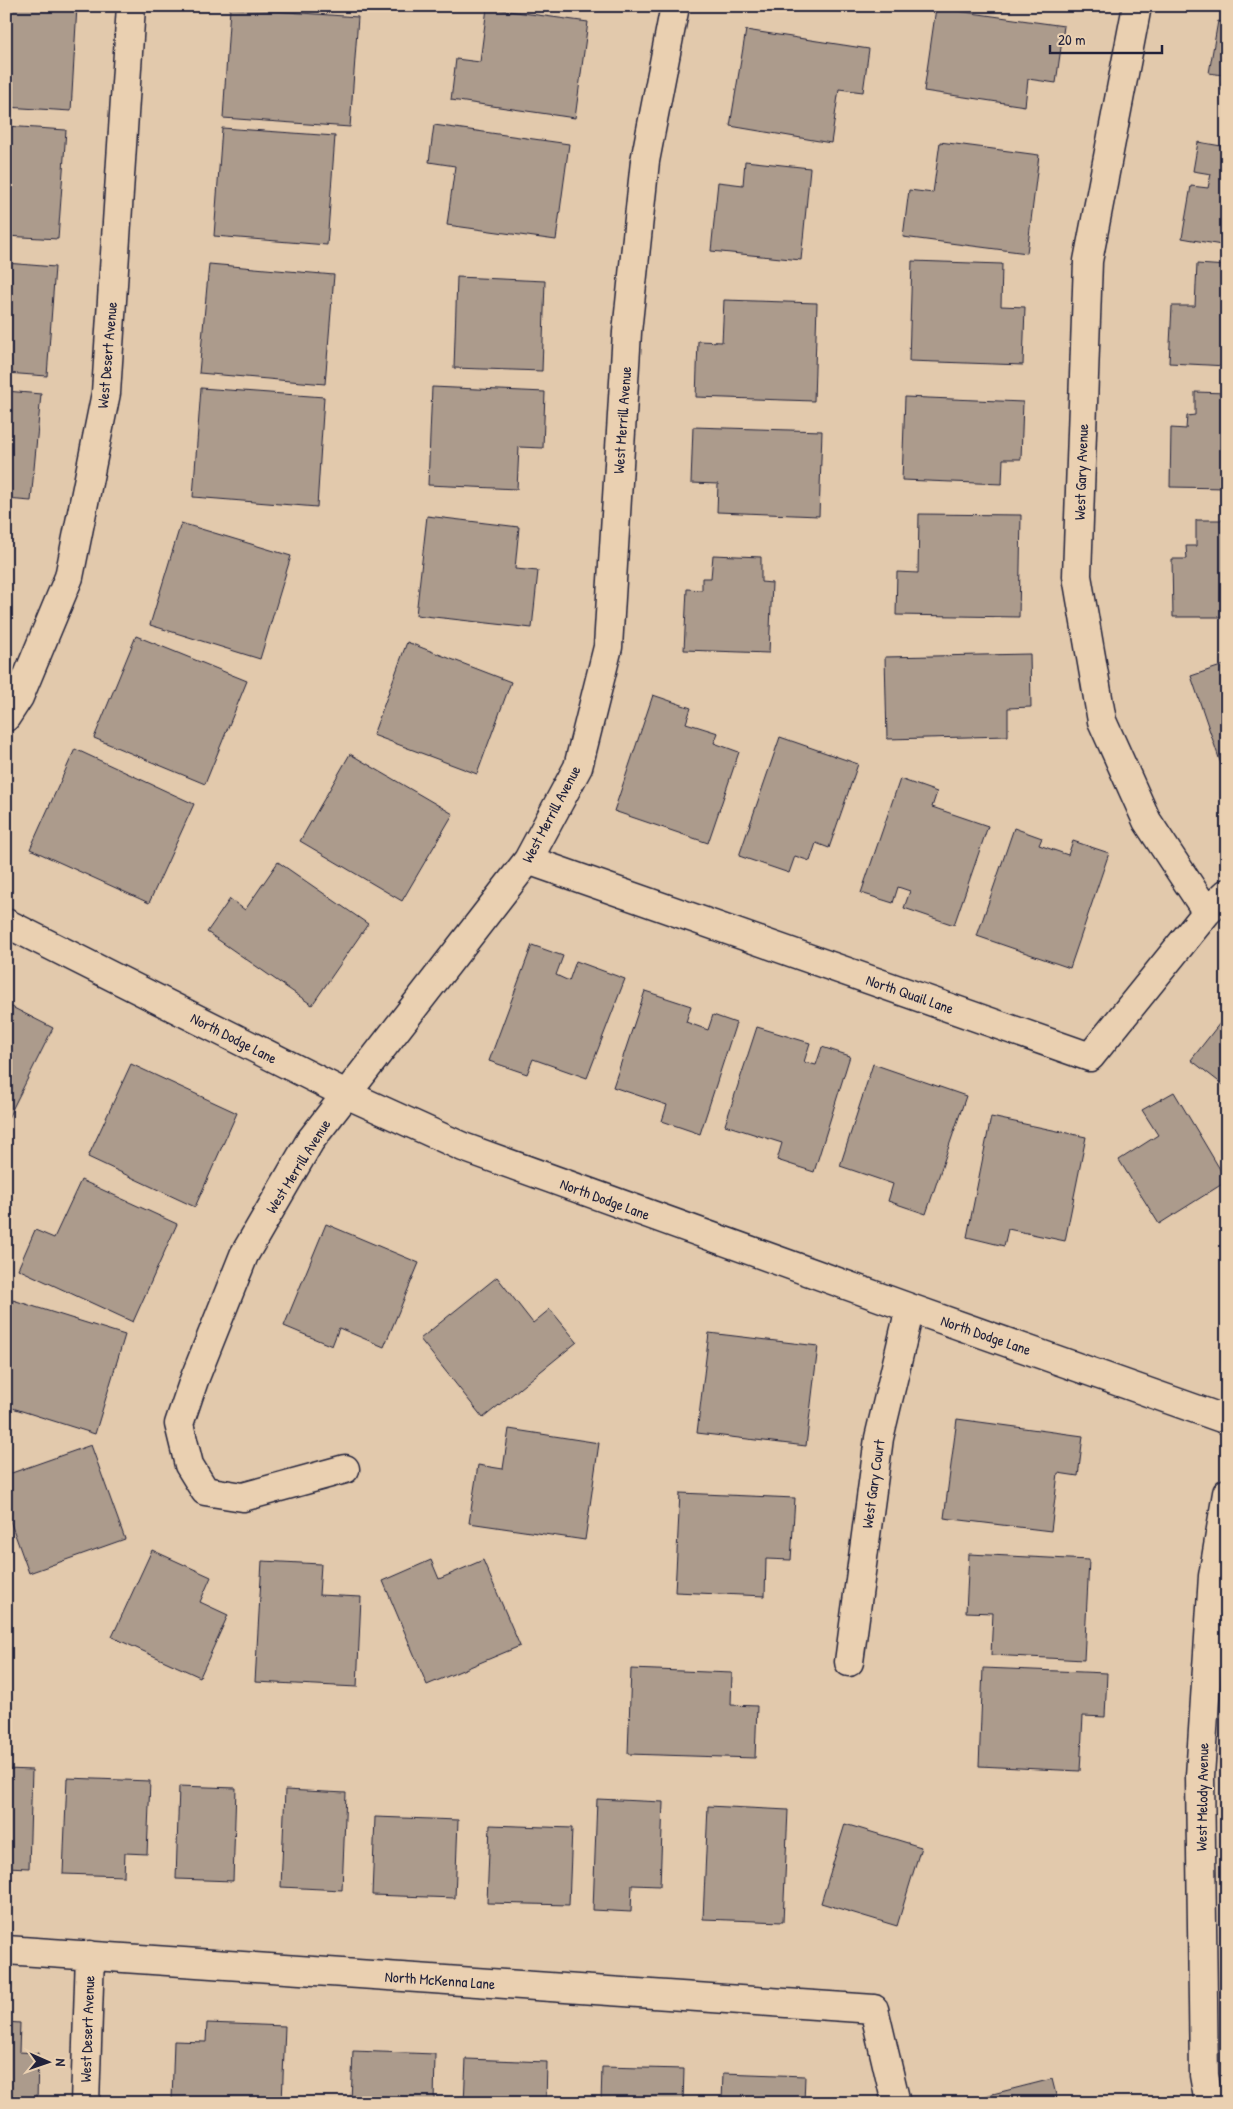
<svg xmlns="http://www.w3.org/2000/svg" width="1233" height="2109" viewBox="0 0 1233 2109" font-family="'Patrick Hand',sans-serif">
<rect width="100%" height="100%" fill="#e2c9ac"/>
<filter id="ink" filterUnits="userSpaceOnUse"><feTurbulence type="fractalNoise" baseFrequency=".02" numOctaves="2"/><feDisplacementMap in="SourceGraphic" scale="10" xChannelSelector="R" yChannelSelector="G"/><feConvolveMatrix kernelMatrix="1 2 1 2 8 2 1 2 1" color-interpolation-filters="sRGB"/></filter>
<g filter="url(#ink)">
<path fill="#d2bba2" d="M1227 1860V2026L1221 1986Z"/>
<path fill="#ac9b8c" stroke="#22223b" d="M6 6H77L71 111 6 107Z
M572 6H599V11Z
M230 8 358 17 350 127 223 118Z
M487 8 588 22 575 118 451 100 456 59 480 62Z
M936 8 1064 26 1056 83 1028 79 1025 106 924 91Z
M1218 21 1227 23V91L1221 90 1223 75 1209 73Z
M746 30 869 49 863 92 839 89 831 143 730 126Z
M434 125 569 144 556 240 447 225 455 166 429 162Z
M6 126 66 130 58 239 6 236Z
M222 128 335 136 327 245 214 236Z
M940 142 1039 155 1027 253 903 237 909 190 933 193Z
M1198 142 1227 147V246L1182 238 1191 186 1208 188 1211 174 1193 171Z
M745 161 810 168 801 260 711 251 718 182 743 185Z
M912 261 1002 264 1001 306 1025 307 1023 365 909 361Z
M6 263 55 267 47 376 6 373Z
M209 264 334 275 325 384 199 373Z
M1197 264 1227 266V366L1169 363 1172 306H1195Z
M457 277 545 281 542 371 454 368Z
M724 300 817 303 814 401 696 397 698 341 722 342Z
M432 387 545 392 543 448 519 447 517 489 428 485Z
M201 388 324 397 317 507 193 497Z
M6 391 41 394 31 501 6 499Z
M1195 392 1227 393V488L1170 487 1171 428 1186 429 1187 416 1195 415Z
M905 397 1023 402 1021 459H1003L1002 484 902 480Z
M693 427 822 431 819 516 717 512 718 484 691 483Z
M919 514 1021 515 1019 617 896 615 897 572 918 573Z
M427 516 519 527 515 569 538 571 532 628 416 615Z
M1196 520H1227V617H1173L1172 559H1187L1186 546H1196Z
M181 523 291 556 260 659 150 625Z
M713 555 761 557V582L772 583 769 653 684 650 687 589 702 590V578H711Z
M136 636 247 681 205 784 94 738Z
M407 642 511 682 477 774 373 735Z
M1030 654 1031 707 1008 708V736L887 739 885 657Z
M1227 664V766L1222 767 1191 676Z
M653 695 691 708 686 723 718 733 714 743 739 752 708 843 614 811Z
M780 737 858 764 829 848 816 843 810 861 795 856 789 873 739 856Z
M75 749 194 804 149 903 30 849Z
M350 754 453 814 402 901 300 841Z
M900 779 937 792 932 807 988 826 954 925 904 908 910 891 898 887 893 903 861 893Z
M1014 828 1042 838 1039 845 1068 855 1073 841 1109 853 1070 968 977 936Z
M278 862 368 924 312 1005 207 932 230 899 245 910Z
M532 945 563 956 556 975 569 981 576 961 625 979 587 1078 533 1059 527 1074 489 1061Z
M645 991 691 1006 686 1022 708 1030 713 1015 736 1023 700 1134 662 1121 667 1105 613 1087Z
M6 1004 53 1028 6 1122Z
M1227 1014V1088L1191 1060Z
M757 1027 810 1043 804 1062 816 1065 822 1047 850 1056 814 1172 777 1160 782 1143 725 1125Z
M131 1064 237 1113 195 1207 88 1157Z
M873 1064 966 1096 926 1214 888 1201 893 1184 840 1166Z
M1174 1092 1227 1181 1159 1224 1119 1160 1158 1135 1142 1110Z
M991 1117 1086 1137 1065 1241 1008 1229 1004 1246 967 1237Z
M81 1180 177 1224 133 1322 18 1269 35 1230 54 1238Z
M326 1224 419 1263 384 1347 339 1328 332 1346 284 1326Z
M497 1277 533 1323 550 1309 577 1342 483 1418 420 1339Z
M13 1300 125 1335 95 1434 6 1406V1323Z
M709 1333 818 1346 806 1446 697 1433Z
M957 1419 1083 1436 1078 1476 1058 1473 1051 1531 944 1518Z
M509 1429 599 1443 585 1540 469 1523 478 1465 503 1469Z
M91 1445 125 1539 29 1573 9 1518 6 1519V1475Z
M680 1493 795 1498 791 1560 766 1559 765 1596 675 1592Z
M152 1550 211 1577 200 1602 228 1615 200 1677 112 1637Z
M969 1554 1089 1560 1084 1660 991 1655 993 1613 966 1612Z
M431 1560 439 1579 483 1560 520 1646 427 1685 383 1581Z
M262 1561 321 1564 319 1595 361 1597 357 1687 255 1682Z
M983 1668 1107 1673 1105 1717 1083 1716 1080 1771 979 1766Z
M631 1669 732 1673 731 1705 757 1706 755 1758 628 1754Z
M6 1769 32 1770 29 1868 6 1867Z
M67 1778 150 1781 147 1854 125 1853 124 1876 63 1874Z
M179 1786 236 1788 233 1881 176 1879Z
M285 1790 346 1793 342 1890 281 1887Z
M597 1799 663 1802 660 1886 632 1885 631 1912 593 1910Z
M708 1806 788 1810 783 1922 703 1919Z
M375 1817 458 1820 455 1898 372 1895Z
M845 1824 921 1847 897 1926 821 1903Z
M490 1825 572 1828 569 1905 487 1903Z
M6 2022 20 2023 19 2052 38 2053 37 2103H6Z
M207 2023 285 2026 282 2103 172 2100 174 2041 206 2042Z
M353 2051 435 2054 434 2103H351Z
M466 2059 547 2062 546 2103H464Z
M602 2067 684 2069 683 2103H601Z
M723 2073 805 2076 804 2103H722Z
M1052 2079 1058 2103H978L977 2098Z"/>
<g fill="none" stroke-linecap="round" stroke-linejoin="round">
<defs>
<path id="street" d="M1137 6 1088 261 1077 576 1102 721 1147 821 1207 912
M6 717 19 697 69 577 106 393 131 6
M528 860 1090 1057 1207 912 1227 893
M6 923 346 1094 463 1147 910 1308 1227 1420
M345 1469 243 1497 205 1491 189 1465 179 1424 194 1380 244 1255 310 1141 528 860 578 767 608 647 627 332 645 161 675 6
M849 1662 879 1438 910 1308
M6 1950 874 2009 896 2103
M85 2103 90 1955
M1209 2103 1204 2075 1200 1776 1213 1576 1227 1493"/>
</defs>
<use href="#street" stroke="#22223b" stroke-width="31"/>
<use href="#street" stroke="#ead0b1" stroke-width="28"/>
</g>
</g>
<g text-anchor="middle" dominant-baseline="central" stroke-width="4" stroke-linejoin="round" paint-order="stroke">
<g font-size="15" fill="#22223b" stroke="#ead0b1">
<text transform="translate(107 355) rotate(-85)">West Desert Avenue</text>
<text transform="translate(622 420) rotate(-86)">West Merrill Avenue</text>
<text transform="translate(1081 472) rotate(-88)">West Gary Avenue</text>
<text transform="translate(551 814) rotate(-62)">West Merrill Avenue</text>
<text transform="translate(910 994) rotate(19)">North Quail Lane</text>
<text transform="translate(234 1038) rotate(27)">North Dodge Lane</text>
<text transform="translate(298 1166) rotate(-58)">West Merrill Avenue</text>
<text transform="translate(605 1199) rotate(20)">North Dodge Lane</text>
<text transform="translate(986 1335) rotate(19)">North Dodge Lane</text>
<text transform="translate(873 1484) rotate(-82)">West Gary Court</text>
<text transform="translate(1202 1797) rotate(-89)">West Melody Avenue</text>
<text transform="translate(440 1980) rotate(4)">North McKenna Lane</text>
<text transform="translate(87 2029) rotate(-88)">West Desert Avenue</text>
</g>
</g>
<rect width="1233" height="2109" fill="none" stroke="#ead0b1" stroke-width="25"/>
<rect x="12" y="12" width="1208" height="2084" fill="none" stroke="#22223b" stroke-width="2" filter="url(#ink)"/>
<g transform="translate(48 2062) rotate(92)" stroke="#ead0b1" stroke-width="4" paint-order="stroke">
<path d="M0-4L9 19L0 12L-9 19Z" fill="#22223b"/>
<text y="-8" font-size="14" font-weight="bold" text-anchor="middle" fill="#22223b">N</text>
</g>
<path d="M1050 45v8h112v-8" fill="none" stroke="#22223b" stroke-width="2.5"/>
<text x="1058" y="45" font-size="15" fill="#22223b" stroke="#ead0b1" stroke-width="4" paint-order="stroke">20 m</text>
</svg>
